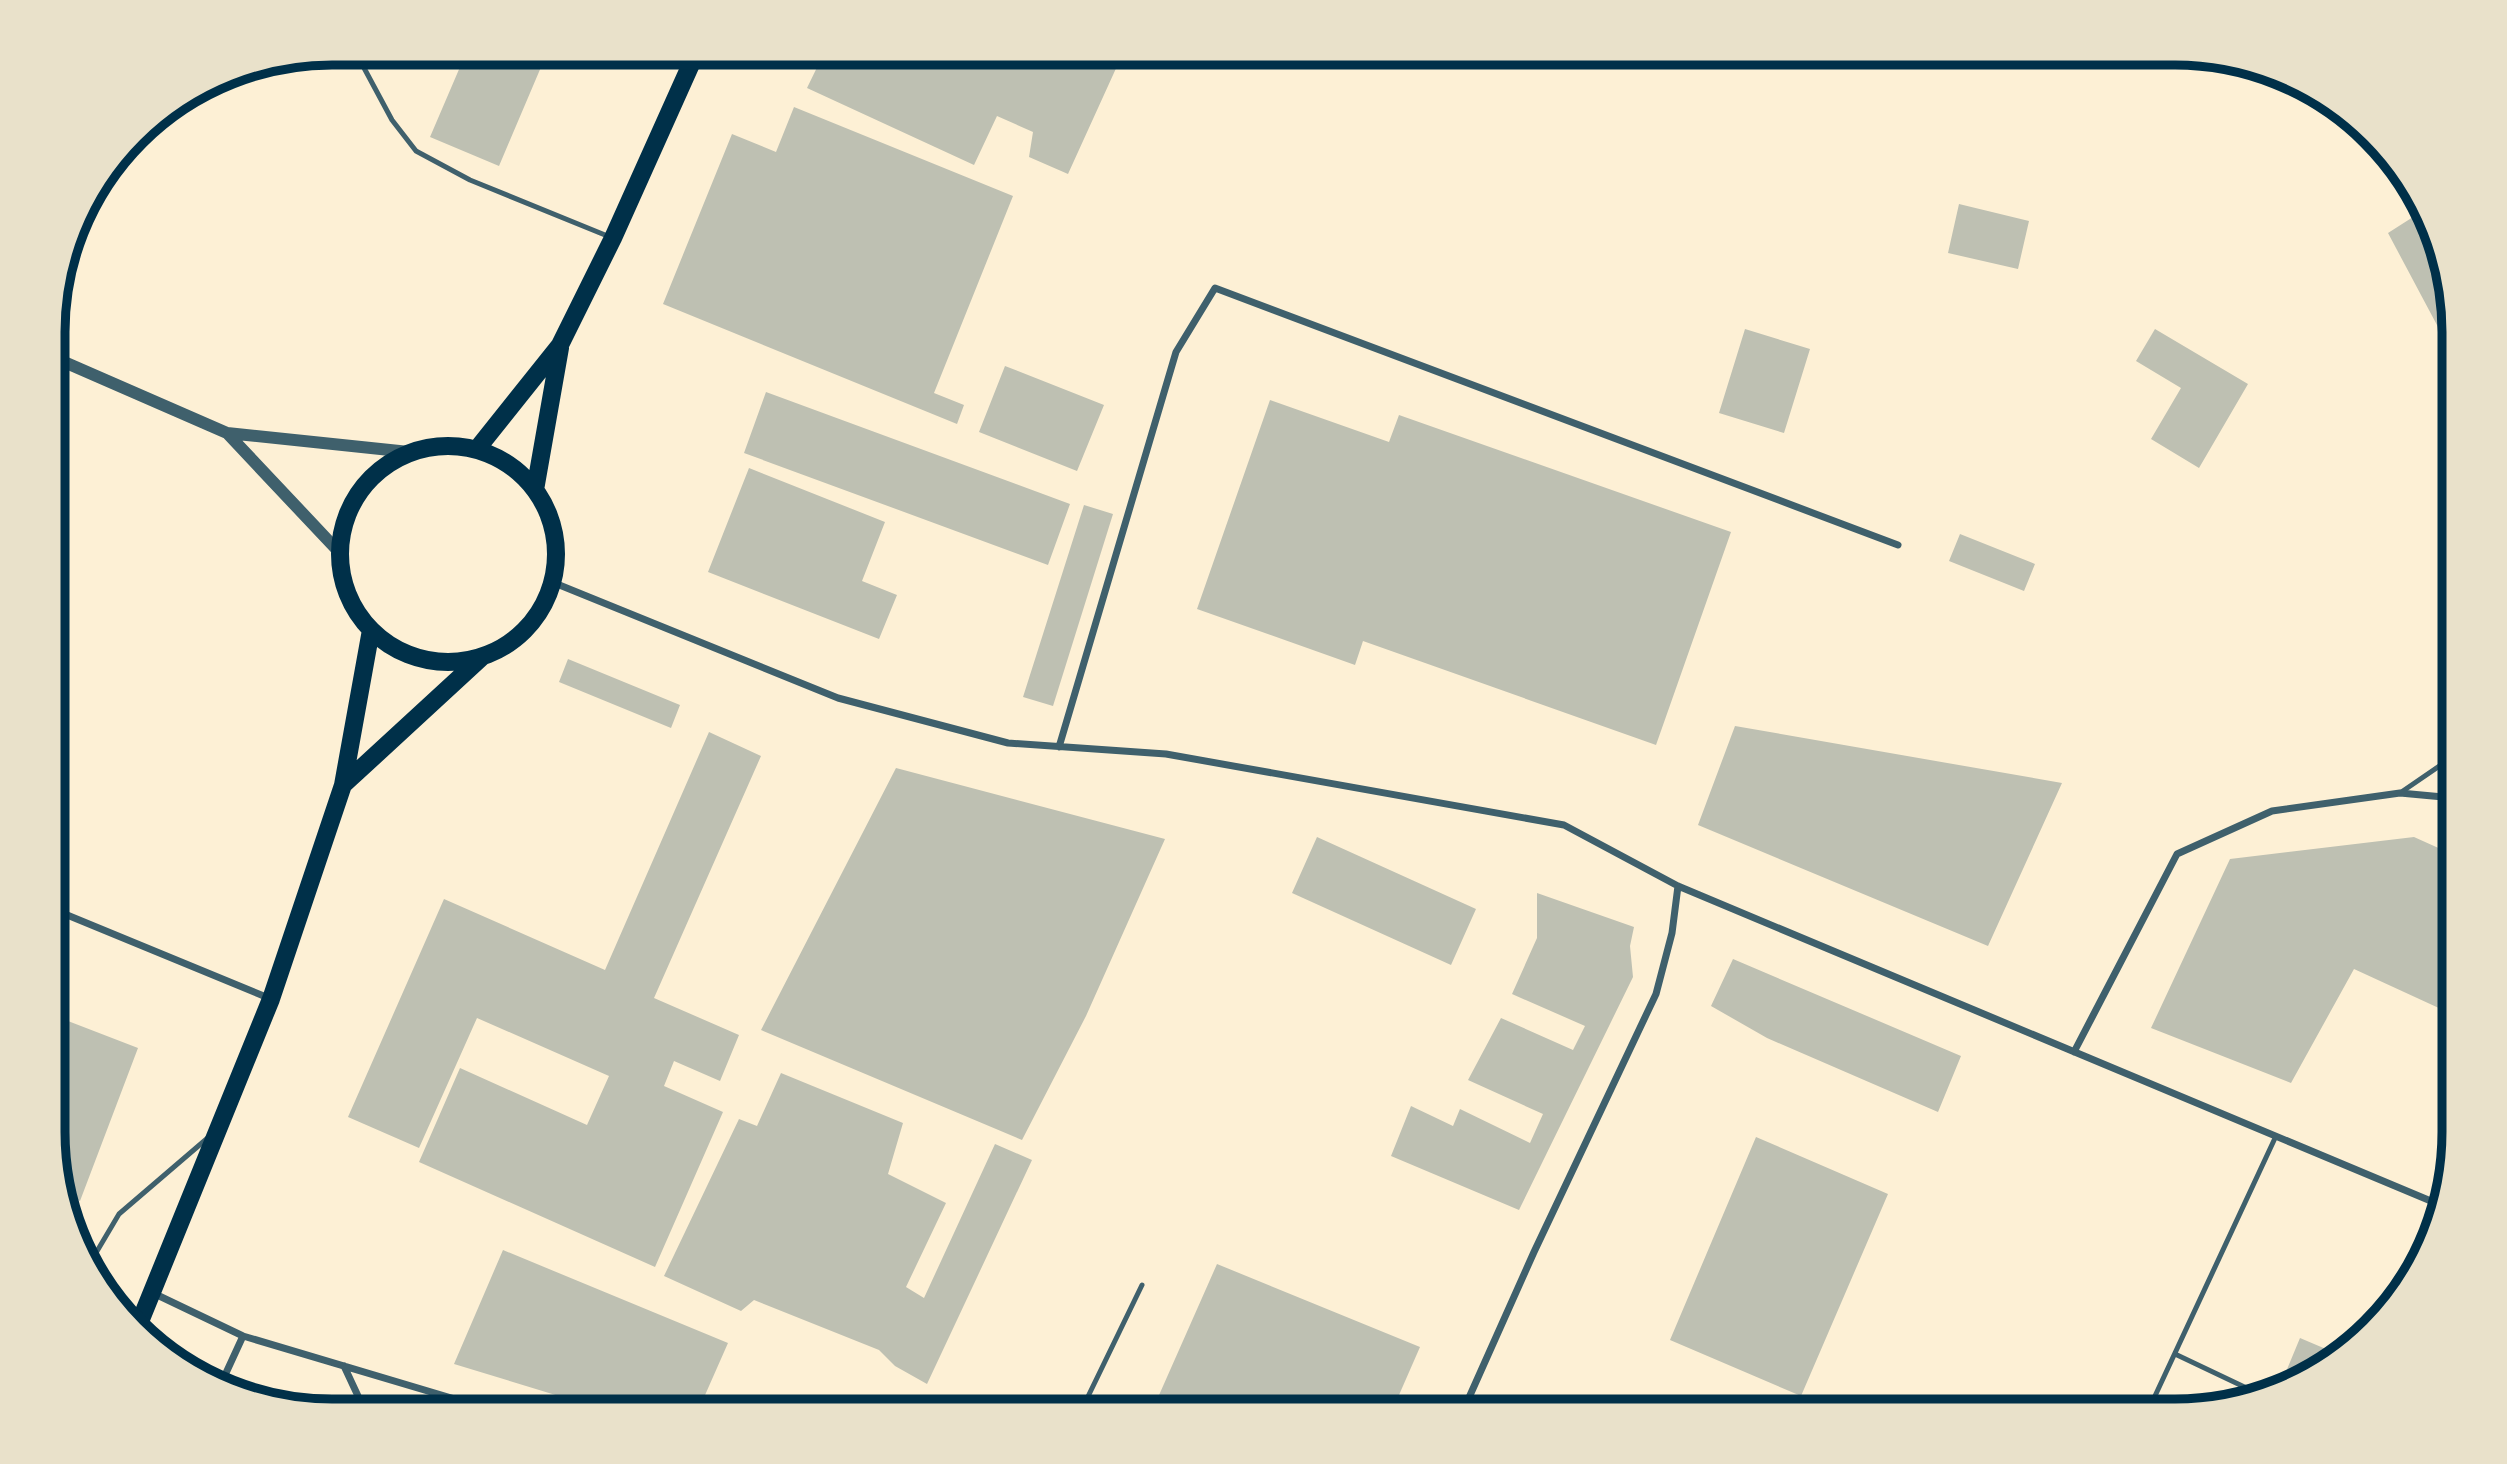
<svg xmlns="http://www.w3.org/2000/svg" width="2507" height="1464" viewBox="0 0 2507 1464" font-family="Signika,sans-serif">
<rect width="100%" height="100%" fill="#fdf0d5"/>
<path fill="#bec0b2" d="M466 53H547L499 166 430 137Z
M824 53H1123L1068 174 1029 157 1033 132 997 116 974 165 807 88Z
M794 107 1013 196 934 393 964 405 957 424 663 304 732 134 776 152Z
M1959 204 2029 221 2018 269 1948 253Z
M2424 210 2440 242 2454 313V357L2388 233Z
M1745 329 1810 349 1784 433 1719 413Z
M2155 329 2248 384 2199 468 2151 439 2181 388 2136 361Z
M1005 366 1104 405 1077 471 979 432Z
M766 392 1070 504 1048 565 744 453Z
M1270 400 1389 442 1399 415 1731 532 1656 745 1363 641 1355 665 1197 609Z
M749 468 885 522 862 581 897 595 879 639 708 572Z
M1084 505 1113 514 1053 706 1023 697Z
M1960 534 2035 564 2024 591 1949 561Z
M568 659 680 705 671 728 559 682Z
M1735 726 2062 783 1988 946 1698 825Z
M709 732 761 756 654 998 739 1035 720 1081 674 1061 664 1086 723 1112 655 1267 419 1162 460 1068 587 1125 609 1076 477 1018 419 1148 348 1117 444 899 605 970Z
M896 768 1165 839 1086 1016 1022 1140 761 1030Z
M1317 837 1476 909 1451 965 1292 893Z
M2414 837 2454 855V1015L2354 969 2291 1083 2151 1028 2230 859Z
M1537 893 1634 927 1630 946 1633 977 1519 1210 1391 1156 1411 1106 1453 1126 1460 1109 1530 1143 1543 1114 1468 1080 1501 1018 1573 1050 1585 1026 1512 994 1537 938Z
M1733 959 1961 1056 1938 1112 1767 1038 1711 1006Z
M55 1016 138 1048 80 1201 65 1195 55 1168Z
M781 1073 903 1123 888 1174 946 1203 906 1287 924 1298 995 1144 1032 1160 927 1384 895 1366 879 1350 754 1300 741 1311 664 1276 739 1119 757 1126Z
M1756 1137 1888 1194 1801 1396 1670 1340Z
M503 1250 728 1343 698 1411H608L454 1364Z
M1217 1264 1420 1347 1392 1411H1152Z
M2300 1338 2340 1355 2315 1374 2290 1382 2283 1379Z"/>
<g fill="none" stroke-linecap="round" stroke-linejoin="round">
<path stroke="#3f606c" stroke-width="5" d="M356 53 392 120 416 151 470 180 610 237
M2400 793 2454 756
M90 1263 119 1214 210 1136
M2175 1354 2255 1392
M1081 1411 1142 1285
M2148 1411 2276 1136"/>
<path stroke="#3f606c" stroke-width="7" d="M552 582 838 698 1008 743 1166 754 1564 825 1678 886 2438 1204
M1059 747 1176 352 1215 288 1898 545
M55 910 271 999
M2074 1052 2177 854 2272 811 2400 793 2454 798
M153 1293 243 1336 495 1411
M344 1366 365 1411
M220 1386 243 1336
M1463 1411 1534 1252 1656 994 1672 933 1678 886"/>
<path stroke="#3f606c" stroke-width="12" d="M55 358 227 433 409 452
M227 433 340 553"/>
<path stroke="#003049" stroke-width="18" d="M340 554a108 108 0 1 1 216 0a108 108 0 1 1-216 0Z
M477 449 560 345 613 238 696 53
M535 490 560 348
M343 785 482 657
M139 1324 271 999 343 785 371 630"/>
</g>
<path d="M0 0H2507V1464H0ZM332 65H2175A267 267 0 0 1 2442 332V1132A267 267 0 0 1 2175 1399H332A267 267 0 0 1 65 1132V332A267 267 0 0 1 332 65Z" fill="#e9e1ca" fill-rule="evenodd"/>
<path fill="none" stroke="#003049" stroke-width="9" d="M332 65H2175A267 267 0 0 1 2442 332V1132A267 267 0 0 1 2175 1399H332A267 267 0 0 1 65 1132V332A267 267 0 0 1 332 65Z"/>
</svg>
